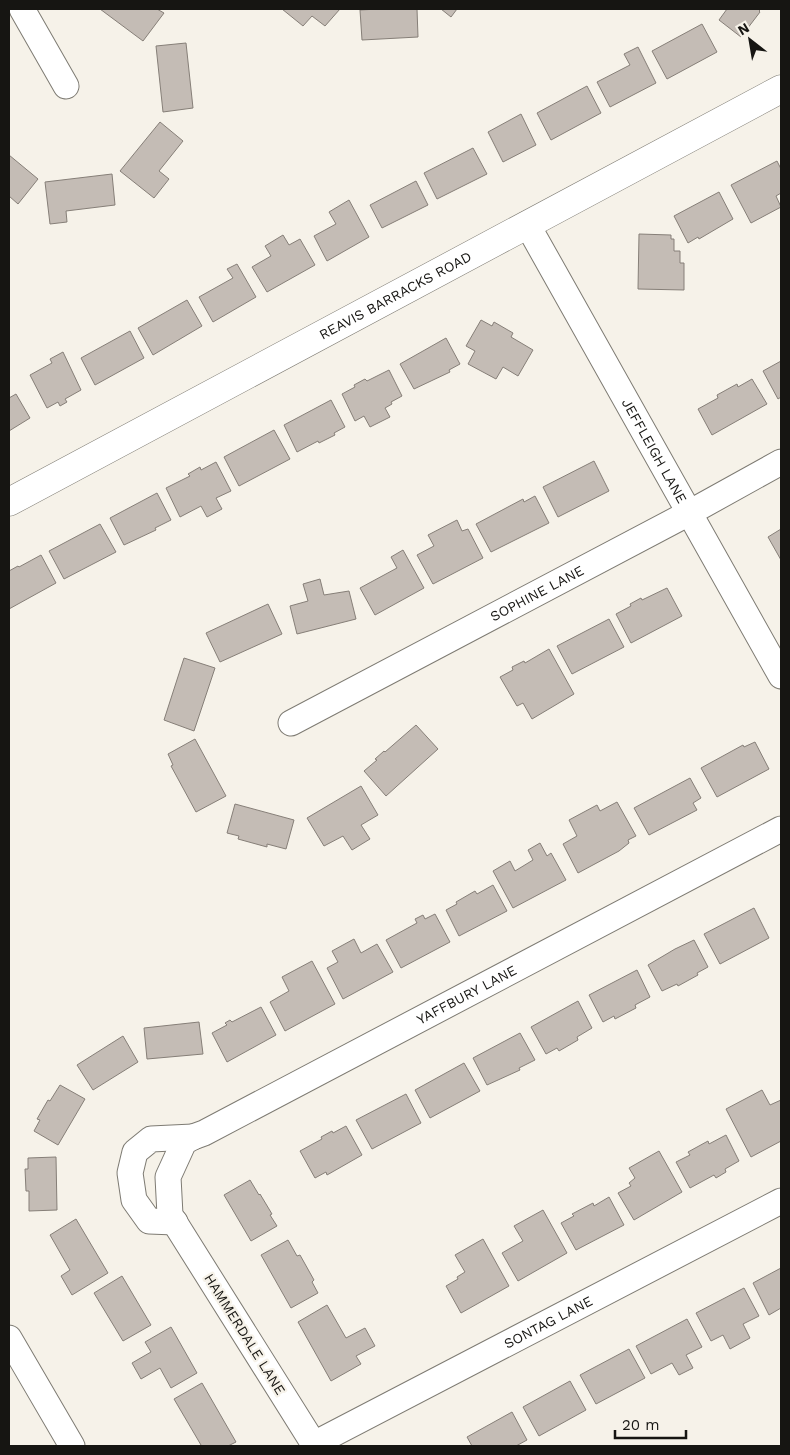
<svg xmlns="http://www.w3.org/2000/svg" width="790" height="1455" viewBox="0 0 790 1455" font-family="'Work Sans',sans-serif">
<rect width="100%" height="100%" fill="#f6f2e9"/>
<path fill="#c4bcb5" stroke="#867f78" d="M100 9H157L164 13 143 41Z
M282 9H340L325 26 312 16 303 26Z
M378 9H417L418 37 362 40 360 10Z
M441 9H457L451 17Z
M727 9H761L759 11 760 12 741 37 719 20Z
M702 24 717 52 667 79 652 51Z
M186 43 193 108 163 112 156 46Z
M638 47 656 83 610 107 597 82 630 65 624 54Z
M587 86 601 113 551 140 537 113Z
M521 114 536 145 503 162 488 132Z
M160 122 183 141 159 171 169 179 154 198 120 171Z
M473 148 487 174 437 199 424 173Z
M9 155 38 179 18 204 9 196Z
M777 161 781 169V193L776 196 781 207 751 223 731 185Z
M112 174 115 205 66 211 67 222 50 224 45 182Z
M416 181 428 205 382 228 370 205Z
M719 192 733 219 699 239 698 237 688 243 674 216Z
M349 200 369 237 327 261 314 236 336 224 329 212Z
M639 234 671 235V239H674V251H680V263H684V290L638 289Z
M283 235 289 245 300 239 315 265 267 292 252 267 271 256 265 246Z
M237 264 256 297 213 322 199 297 233 278 227 269Z
M187 300 202 326 153 355 138 328Z
M481 320 492 326 494 322 513 333 511 337 533 350 518 376 503 367 496 379 468 364 475 351 466 346Z
M130 331 144 358 95 385 81 358Z
M446 338 460 364 449 370 450 372 414 389 400 364Z
M63 352 81 390 65 399 67 402 60 406 58 402 47 408 30 375 52 363 50 359Z
M781 361V397L778 399 763 371Z
M389 370 402 396 391 402 392 404 385 408 390 417 370 427 364 416 355 421 342 394 355 387 354 385 365 379 367 381Z
M752 379 767 404 712 435 698 409 718 398 717 395 737 384 738 387Z
M16 394 30 418 9 431V398Z
M331 400 345 427 334 433 335 435 319 443 318 441 297 452 284 425Z
M274 430 290 459 239 486 224 457Z
M594 461 609 491 558 517 543 487Z
M216 462 231 491 216 498 222 509 207 517 201 506 180 517 166 488 190 476 188 474 200 467 201 470Z
M157 493 171 520 155 528 156 530 124 545 110 518Z
M535 496 549 523 491 552 476 524 523 499 524 502Z
M457 520 462 531 468 529 483 558 433 584 417 555 434 546 428 535Z
M100 524 116 552 64 579 49 551Z
M781 529V560L768 537Z
M403 550 424 588 375 615 360 588 397 568 391 557Z
M41 555 56 583 9 609V571L18 566 19 567Z
M320 579 324 595 349 591 356 619 297 634 290 606 308 601 303 584Z
M667 588 682 616 631 643 616 614 631 606 630 604 641 598 642 600Z
M268 604 282 634 220 662 206 633Z
M609 619 624 647 572 674 557 646Z
M549 649 574 694 532 719 523 703 517 706 500 677 513 670 512 667 524 661 525 663Z
M184 658 215 668 194 731 164 720Z
M416 725 438 749 386 796 364 771 377 760 375 759 384 751 385 752Z
M195 739 226 796 196 812 171 766 173 765 168 754Z
M755 742 769 769 717 797 701 768 743 745 744 747Z
M690 778 701 798 693 803 697 810 649 835 634 808Z
M361 786 378 815 361 825 370 839 352 850 343 836 324 846 307 818Z
M617 802 636 836 628 840 629 843 619 851 578 873 563 844 577 836 569 820 597 805 600 811Z
M235 804 294 820 286 849 267 844V847L238 839 239 836 227 833Z
M540 843 547 856 551 853 566 880 513 908 493 871 510 861 515 871 533 860 528 850Z
M493 885 507 911 459 936 446 910 457 904 456 902 475 891 477 894Z
M754 908 769 938 720 964 704 934Z
M435 914 450 942 401 968 386 940 417 923 415 919 423 915 425 919Z
M354 939 361 953 377 944 393 972 343 999 327 968 338 962 332 951Z
M694 940 708 967 697 973 698 975 678 986 677 984 662 991 648 965 675 949Z
M312 961 335 1004 285 1031 270 1002 289 991 282 977Z
M637 970 650 997 635 1005 636 1008 615 1019 614 1016 603 1022 589 995Z
M578 1001 592 1028 577 1037 578 1040 559 1051 557 1048 546 1054 531 1027Z
M261 1007 276 1035 227 1062 212 1033 227 1025 225 1023 230 1020 232 1022Z
M199 1022 203 1054 147 1059 144 1028Z
M520 1033 535 1060 519 1068 520 1070 487 1085 473 1058Z
M123 1036 138 1062 93 1090 77 1065Z
M464 1063 480 1091 430 1118 415 1090Z
M60 1085 85 1099 58 1145 34 1131 40 1120 37 1119 48 1100 50 1101Z
M762 1090 770 1105 781 1100V1141L751 1157 726 1109Z
M406 1094 421 1123 372 1149 356 1120Z
M346 1126 362 1155 327 1175 326 1172 315 1178 300 1151 322 1139 321 1137 332 1131 333 1133Z
M726 1135 739 1161 725 1169 726 1172 716 1178 714 1175 690 1188 676 1162 690 1155 688 1152 708 1141 709 1144Z
M659 1151 682 1192 634 1220 618 1193 631 1186 629 1183 635 1178 629 1168Z
M56 1157 57 1210 29 1211V1191H26L25 1169H28V1158Z
M250 1180 259 1195 260 1194 272 1214 270 1215 277 1226 251 1241 224 1195Z
M609 1197 624 1225 576 1250 561 1223 574 1216 572 1214 593 1203 594 1206Z
M543 1210 567 1253 518 1281 502 1253 523 1241 514 1226Z
M76 1219 108 1273 72 1295 61 1276 70 1270 50 1235Z
M483 1239 509 1286 461 1313 446 1286 458 1279 457 1277 465 1272 455 1255Z
M288 1240 297 1256 300 1255 314 1280 312 1282 318 1293 291 1308 261 1255Z
M781 1268V1308L769 1315 753 1283Z
M122 1276 151 1325 123 1341 94 1293Z
M744 1288 759 1316 743 1324 750 1338 730 1349 723 1335 711 1341 696 1313Z
M327 1305 346 1338 365 1328 375 1346 356 1356 361 1364 331 1381 298 1322Z
M687 1319 702 1347 686 1355 693 1368 679 1375 672 1363 651 1374 636 1346Z
M171 1327 197 1373 171 1388 160 1368 141 1379 132 1363 151 1352 145 1342Z
M629 1349 645 1378 596 1404 580 1375Z
M570 1381 586 1410 539 1436 523 1407Z
M202 1383 236 1442 228 1446H199L201 1445 174 1399Z
M512 1412 527 1440 516 1446H472L467 1437Z"/>
<g fill="none" stroke-linecap="round" stroke-linejoin="round">
<defs>
<g id="minor">
<path d="M22 9 66 86"/>
<path id="s1" d="M527 224 781 676"/>
<path id="s2" d="M291 723 689 513 781 462"/>
<path d="M175 1222 149 1221 134 1200 130 1173 135 1152 151 1139 193 1137"/>
<path d="M9 1338 72 1446"/>
<path id="s3" d="M314 1444 781 1201"/>
<path id="s4" d="M315 1446 170 1215 168 1177 184 1142 193 1137 204 1133 781 829"/>
</g>
<g id="secondary">
<path id="s5" d="M9 502 781 89"/>
</g>
</defs>
<use href="#minor" stroke="#7e7b73" stroke-width="27"/>
<use href="#secondary" stroke="#7e7b73" stroke-width="29"/>
<use href="#minor" stroke="#fff" stroke-width="25"/>
<use href="#secondary" stroke="#fff" stroke-width="28"/>
</g>
<g text-anchor="middle" dominant-baseline="central" stroke-width="4.5" stroke-linejoin="round" paint-order="stroke">
<g font-size="14" fill="#161512" stroke="#f6f2e9">
<text stroke="none"><textPath href="#s5" startOffset="438">REAVIS BARRACKS ROAD</textPath></text>
<text stroke="none"><textPath href="#s1" startOffset="260">JEFFLEIGH LANE</textPath></text>
<text stroke="none"><textPath href="#s2" startOffset="278">SOPHINE LANE</textPath></text>
<text stroke="none"><textPath href="#s4" startOffset="668">YAFFBURY LANE</textPath></text>
<text stroke="none"><textPath href="#s3" startOffset="264">SONTAG LANE</textPath></text>
<text transform="translate(245 1334) rotate(58)">HAMMERDALE LANE</text>
</g>
</g>
<rect width="790" height="1455" fill="none" stroke="#161512" stroke-width="20"/>
<g transform="translate(750 40) rotate(329)" stroke="#f6f2e9" stroke-width="4" paint-order="stroke">
<path d="M0-4L9 19L0 12L-9 19Z" fill="#161512"/>
<text y="-8" font-size="14" font-weight="bold" text-anchor="middle" fill="#161512">N</text>
</g>
<path d="M615 1430v8h71v-8" fill="none" stroke="#161512" stroke-width="2.5"/>
<text x="622" y="1430" font-size="15" fill="#161512" stroke="#f6f2e9" stroke-width="4" paint-order="stroke">20 m</text>
</svg>
